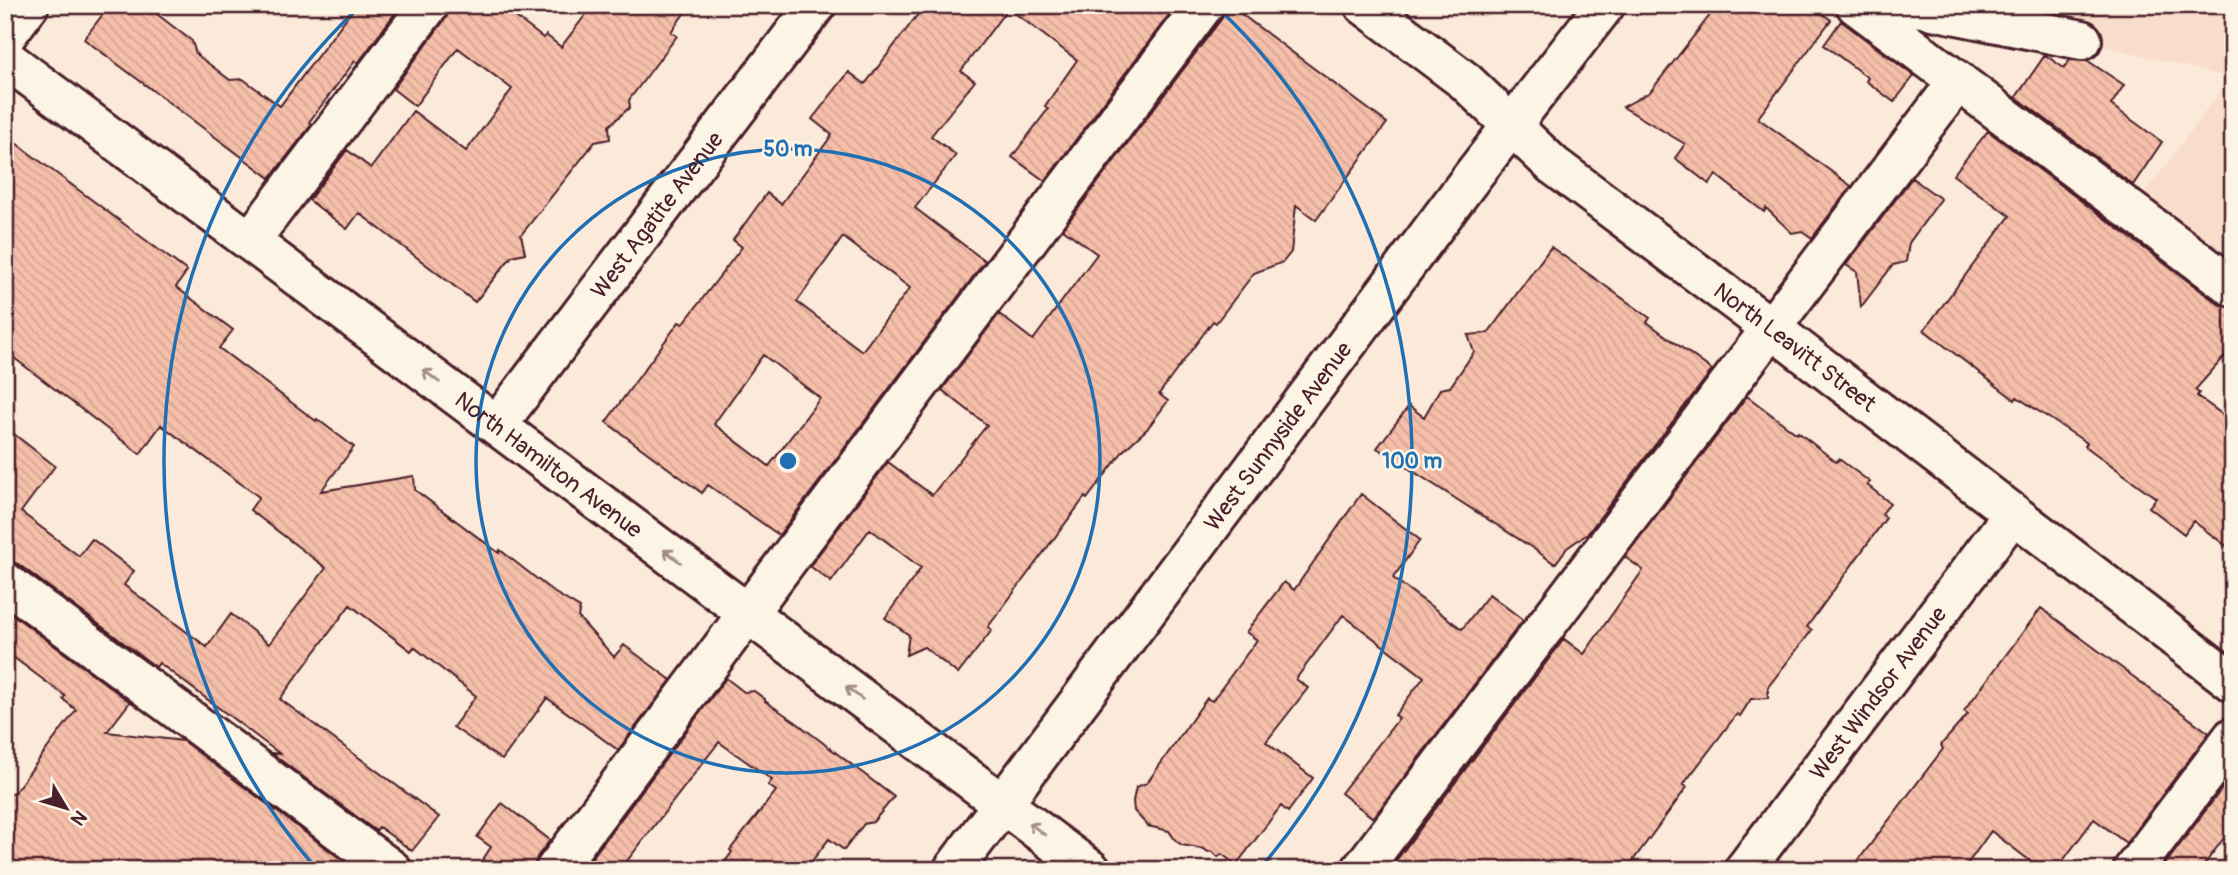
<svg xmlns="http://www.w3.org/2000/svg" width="2238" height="875" viewBox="0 0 2238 875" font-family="Pangolin,sans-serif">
<defs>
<pattern id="building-back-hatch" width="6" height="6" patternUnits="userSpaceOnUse" patternTransform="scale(1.75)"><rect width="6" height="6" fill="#f5bfa9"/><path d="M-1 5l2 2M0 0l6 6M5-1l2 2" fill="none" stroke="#d4a492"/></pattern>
</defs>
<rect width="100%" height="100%" fill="#fbead9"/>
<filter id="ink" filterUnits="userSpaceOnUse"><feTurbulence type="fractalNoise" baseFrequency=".0143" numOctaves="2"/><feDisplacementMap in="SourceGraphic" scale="14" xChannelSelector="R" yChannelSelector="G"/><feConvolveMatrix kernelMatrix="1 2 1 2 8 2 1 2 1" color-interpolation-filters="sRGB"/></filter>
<g filter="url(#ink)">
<path fill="#f9ddcb" d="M1908 5H2233V287L2131 212 2230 78 2082 40Z"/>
<path fill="url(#building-back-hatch)" stroke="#4a1f2b" stroke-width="2" fill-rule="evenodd" d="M110 5H130L138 11H153L192 41 196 54 230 80 243 79 280 106 356 5H401L358 63 355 61 309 122 312 124 270 178 84 39Z
M450 5H500L543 38 546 35 561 47 593 5H690L671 32 677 36 629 100 630 107 609 126 610 139 595 142 521 235 525 253 512 256 475 302 359 213 347 229 309 200 347 150 371 168 413 111 466 151 512 89 458 48 415 106 393 89 446 18Z
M925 5H1176L1045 181 1012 157 1048 109 1045 106 1077 60 1008 8 961 71 975 81 931 136 956 155 915 208 985 261 779 535 708 485 702 493 606 422 679 322 683 324 742 247 733 240 767 193 781 204 832 135 812 119 849 72 865 84ZM843 237 910 288 862 351 797 302ZM763 355 820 398 769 466 714 424Z
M1225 5H1229L1387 123 1316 220 1296 205 1291 252 1283 262 1254 273 1216 323 1213 321 1159 394 1168 401 1147 429 1124 450 1087 499 1085 497 988 627 992 630 958 674 924 647 906 655 909 635 885 618 921 568 870 529 831 582 810 566 888 462 932 495 987 425 942 390 999 314 1033 340 1097 254 1063 229 1222 18Z
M1718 5H1811L1831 20 1758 118 1851 186 1812 238 1802 231 1792 233 1766 208 1764 212 1716 175 1709 184 1675 158 1685 144 1623 107 1650 92Z
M1841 21 1914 76 1894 102 1866 81 1868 78 1824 45Z
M2045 55 2064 68 2070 60 2088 61 2124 85 2111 105 2162 142 2133 185 2016 97Z
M1988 131 2220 305 2233 308V347L2195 390 2199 393 2197 396 2233 422V551L2193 521 2184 534 2149 507 2156 498 2085 446 2087 443 2017 397 2015 400 1924 330 2010 216 1953 175Z
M5 135 187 271 176 287 233 330 219 348 316 421 317 419 354 447 321 491 414 476 415 490 499 553 500 550 555 593 580 608 578 617 614 657 624 645 671 680 618 750 547 698 502 760 453 727 476 696 414 647 411 651 350 605 280 699 439 817 412 851 379 827 376 831 271 753 280 754 159 663 156 667 18 564 5 561V427L55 466 21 512 79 556 92 539 134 571 124 585 207 647 231 614 269 644 326 568 250 510 259 497 161 425 140 454 5 351Z
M1912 178 1941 199 1909 243 1906 262 1893 265 1861 307 1857 272 1846 265Z
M1551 247 1650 318 1647 322 1712 370 1588 533 1567 548 1555 564 1534 549 1377 448 1409 406 1424 417 1440 389 1450 387 1474 352 1468 335 1488 333Z
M1747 396 1797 434 1798 432 1836 462 1839 459 1870 482 1867 485 1890 503 1882 514 1886 518 1807 627 1812 630 1768 687V698L1751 699 1740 716 1737 714 1683 785 1687 787 1626 870H1389L1564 639 1584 654 1643 570 1625 557Z
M1361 494 1420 540 1393 578 1462 629 1489 594 1523 620 1373 818 1341 793 1399 718 1395 715 1424 677 1343 615 1296 679 1308 688 1266 742 1313 778 1288 812 1281 806 1236 865 1222 854 1218 857 1212 851 1208 852 1204 849 1182 845 1176 841 1169 831 1148 826 1134 811 1133 801 1136 787 1147 783 1207 698 1212 701 1257 640 1246 632 1284 582 1294 590Z
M2041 608 2209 733 2126 843 2094 819 2056 870H2042L1991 831 1963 870H1851L1943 749 1941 745 1968 714 1964 711Z
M5 609 130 702 107 732 183 741 350 866 347 870H5V794L14 793 76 710 63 699 65 696 5 651Z
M726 678 744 692 754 691 765 699V701L797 723 894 797 873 822 864 824 844 850 829 839 805 870H719L732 852 730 850 776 791 768 785 772 780 719 742 620 870H583Z
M2233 774V826L2200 870H2161Z
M502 803 550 840 537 857 534 870H476L491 847 477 837Z"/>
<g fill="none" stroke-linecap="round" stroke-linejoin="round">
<defs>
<g id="minor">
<path id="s1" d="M1364 5 1465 81 1553 165 1771 328 2233 682"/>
<path d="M1856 5 2233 287"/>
<path d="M1908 5 2082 40"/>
<path id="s2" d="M5 58 1091 870"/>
<path d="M250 241 429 5"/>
<path id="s3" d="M497 425 816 5"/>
<path d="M5 582 392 870"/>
<path d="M555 870 1204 5"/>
<path id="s4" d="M953 870 1474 174 1605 5"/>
<path d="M1361 870 1958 81"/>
<path id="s5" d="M1744 870 2013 514"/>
<path d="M2133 870 2233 737"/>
</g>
<path id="major" d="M5 37 29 5"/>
</defs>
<use href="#minor" stroke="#4a1f2b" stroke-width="44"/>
<use href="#major" stroke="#4a1f2b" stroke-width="44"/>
<use href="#minor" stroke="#fcf5e5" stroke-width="38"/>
<use href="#major" stroke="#fcf5e5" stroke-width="38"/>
</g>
<defs><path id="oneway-shaft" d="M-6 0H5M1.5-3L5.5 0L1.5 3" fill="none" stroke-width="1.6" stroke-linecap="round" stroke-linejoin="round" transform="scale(1.75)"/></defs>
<g stroke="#a38a88">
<use href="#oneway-shaft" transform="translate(431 376) rotate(-143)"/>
<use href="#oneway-shaft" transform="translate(672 556) rotate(-143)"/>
<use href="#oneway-shaft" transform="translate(854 693) rotate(-143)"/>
<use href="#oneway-shaft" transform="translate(1037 829) rotate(-143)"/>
</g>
</g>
<g fill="none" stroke="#1f6fb2" stroke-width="3.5">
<circle cx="788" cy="461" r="312"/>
<path d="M314 866A624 624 0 0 1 358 8M1218 8A624 624 0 0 1 1262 866"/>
</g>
<g text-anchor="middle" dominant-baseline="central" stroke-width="5" stroke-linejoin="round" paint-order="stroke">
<g font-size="23" fill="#4a1f2b" stroke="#fcf5e5">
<text stroke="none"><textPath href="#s3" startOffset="264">West Agatite Avenue</textPath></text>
<text stroke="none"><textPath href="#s1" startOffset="551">North Leavitt Street</textPath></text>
<text stroke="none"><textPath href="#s4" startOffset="542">West Sunnyside Avenue</textPath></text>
<text stroke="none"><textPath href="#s2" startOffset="679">North Hamilton Avenue</textPath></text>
<text stroke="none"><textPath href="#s5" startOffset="222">West Windsor Avenue</textPath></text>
</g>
</g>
<circle cx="788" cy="461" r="10" fill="#1f6fb2" stroke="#fcf5e5" stroke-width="3.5"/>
<g font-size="21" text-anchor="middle" font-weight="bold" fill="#1f6fb2" stroke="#fcf5e5" stroke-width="5" stroke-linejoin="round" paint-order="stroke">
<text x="788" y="156">50 m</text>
<text x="1412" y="468">100 m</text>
</g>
<rect width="2238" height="875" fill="none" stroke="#fcf5e5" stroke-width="28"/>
<rect x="14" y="14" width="2210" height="847" fill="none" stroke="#4a1f2b" stroke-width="2.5" filter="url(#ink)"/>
<g transform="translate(66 808) rotate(128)" stroke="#fcf5e5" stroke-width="5" paint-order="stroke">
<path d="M0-5L12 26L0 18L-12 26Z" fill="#4a1f2b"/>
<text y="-10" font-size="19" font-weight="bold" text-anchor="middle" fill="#4a1f2b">N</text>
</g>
</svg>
